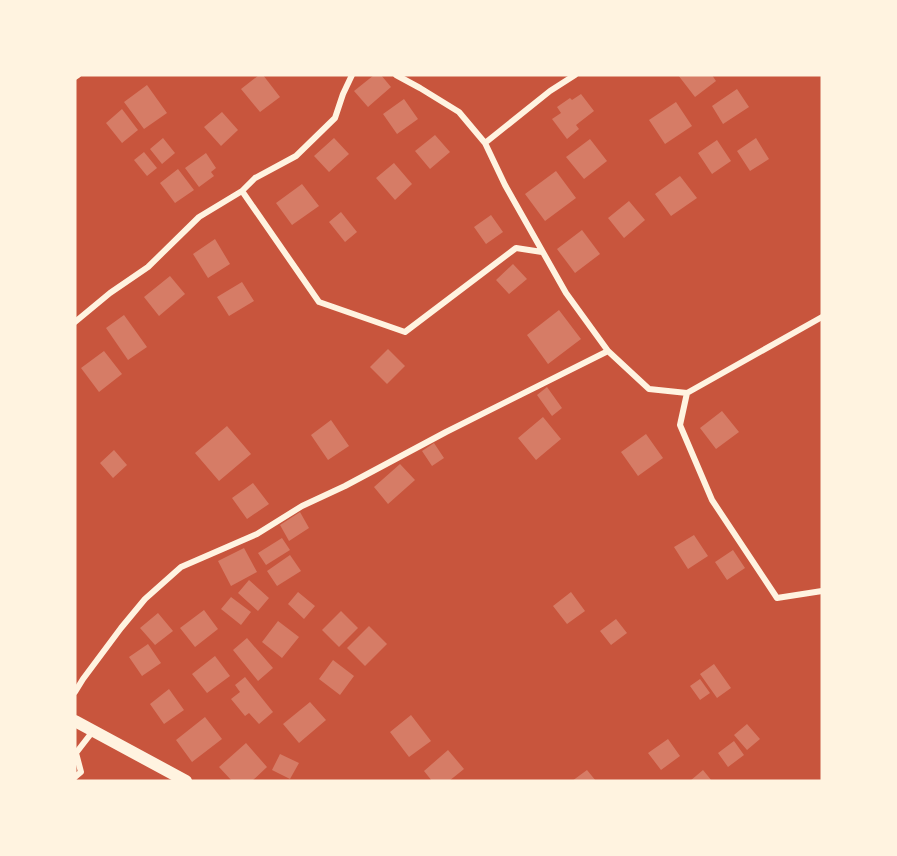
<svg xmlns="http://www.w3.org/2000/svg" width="897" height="856" viewBox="0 0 897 856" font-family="Montserrat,sans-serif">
<rect width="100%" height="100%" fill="#c8553d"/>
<path fill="#d67c66" d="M259 75H263L280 97 260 112 241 89Z
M374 75H381L391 87 368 107 354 91Z
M678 75H712L716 81 695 97Z
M147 85 167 113 144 129 124 102Z
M737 89 749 107 723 124 712 106Z
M581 94 594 111 576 125 579 129 567 139 552 119 561 113 557 107 570 98 572 100Z
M404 99 418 119 397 134 383 114Z
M676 102 692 126 665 144 649 120Z
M122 109 138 130 122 143 106 123Z
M222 112 238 130 221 146 204 127Z
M435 135 450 152 430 169 415 151Z
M163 138 175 153 162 164 150 149Z
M334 138 349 154 329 172 314 156Z
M756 138 769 159 750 171 737 151Z
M590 139 607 161 584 179 566 157Z
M717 140 731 161 712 174 698 153Z
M144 152 157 168 147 176 134 160Z
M206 153 216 168 211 172 214 176 199 187 185 168Z
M394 163 412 184 395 200 376 178Z
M178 169 194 190 175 203 160 183Z
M556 171 576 198 545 221 525 194Z
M680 176 697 198 671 216 655 194Z
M302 184 319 206 292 225 276 203Z
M629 201 645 220 624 238 608 218Z
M341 212 357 232 345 242 329 222Z
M491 215 503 232 486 244 474 227Z
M582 230 600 254 575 273 557 249Z
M215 239 230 264 208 278 193 254Z
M513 264 527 279 509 294 496 280Z
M170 276 185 294 159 316 144 297Z
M242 282 254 301 229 316 217 297Z
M559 310 581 339 548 364 527 335Z
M124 315 147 347 128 360 106 328Z
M388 349 405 366 387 384 370 367Z
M104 351 122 374 99 392 81 368Z
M547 387 562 408 552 416 537 395Z
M722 411 739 432 716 449 700 428Z
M543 417 561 439 536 460 518 438Z
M331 420 349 446 328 460 311 435Z
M227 426 251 454 219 481 195 453Z
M646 434 663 458 638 476 621 452Z
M434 443 444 458 432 466 422 451Z
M114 450 127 465 113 478 100 463Z
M400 464 415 480 388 504 374 487Z
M253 483 269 504 247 519 232 498Z
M300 512 309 528 289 541 280 525Z
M694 535 708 556 688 569 674 547Z
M282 538 290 550 266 565 258 553Z
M244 548 257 572 231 586 218 561Z
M733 550 745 568 727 580 715 562Z
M290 555 301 571 277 586 267 571Z
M249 580 269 598 258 611 238 593Z
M298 592 315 606 304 619 288 604Z
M571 592 585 611 567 624 553 606Z
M231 597 251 612 241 625 221 609Z
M204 610 218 629 195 647 180 628Z
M341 611 358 628 339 647 322 630Z
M158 613 173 631 155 645 140 628Z
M616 619 627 633 611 645 600 631Z
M278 621 299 637 282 658 262 642Z
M369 626 387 644 365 666 347 648Z
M247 638 273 668 258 681 233 650Z
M148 644 161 663 142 676 129 657Z
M215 656 230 676 207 693 192 674Z
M333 660 354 676 340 695 319 679Z
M714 664 731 688 717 698 700 674Z
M245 677 273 712 259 724 249 713 245 716 231 699 240 692 235 685Z
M700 679 710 693 700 700 690 686Z
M169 689 184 710 164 724 150 704Z
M310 702 326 720 299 743 283 724Z
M411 715 431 741 409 757 390 732Z
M205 717 222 739 192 762 176 740Z
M747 724 760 739 747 750 734 735Z
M668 739 680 756 661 770 648 753Z
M734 741 744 755 728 767 718 753Z
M246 743 267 767 252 781H232L219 767Z
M448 750 464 769 449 781H432L424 771Z
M280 754 299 763 290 779 272 770Z
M587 770 596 781H572Z
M703 770 712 781H690Z"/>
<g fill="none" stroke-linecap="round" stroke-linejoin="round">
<path stroke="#fff3e0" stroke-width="6" d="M396 75 420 88 459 112 485 143 550 91 575 75
M75 77 78 75
M485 143 505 185 566 293 608 351 649 389 687 393 822 317
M242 191 319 302 405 332 516 248 542 252
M75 322 110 293 148 267 199 217 242 191 255 178 296 156 335 118 343 94 352 75
M687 393 680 425 712 500 777 598 822 591
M75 692 83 679 121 628 145 599 181 567 257 534 302 506 345 486 446 432 608 351
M75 777 81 772 76 753 93 731"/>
<path stroke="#fff3e0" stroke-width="12" d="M75 721 186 781"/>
</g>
<rect width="897" height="856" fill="none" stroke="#fff3e0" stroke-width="153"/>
</svg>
